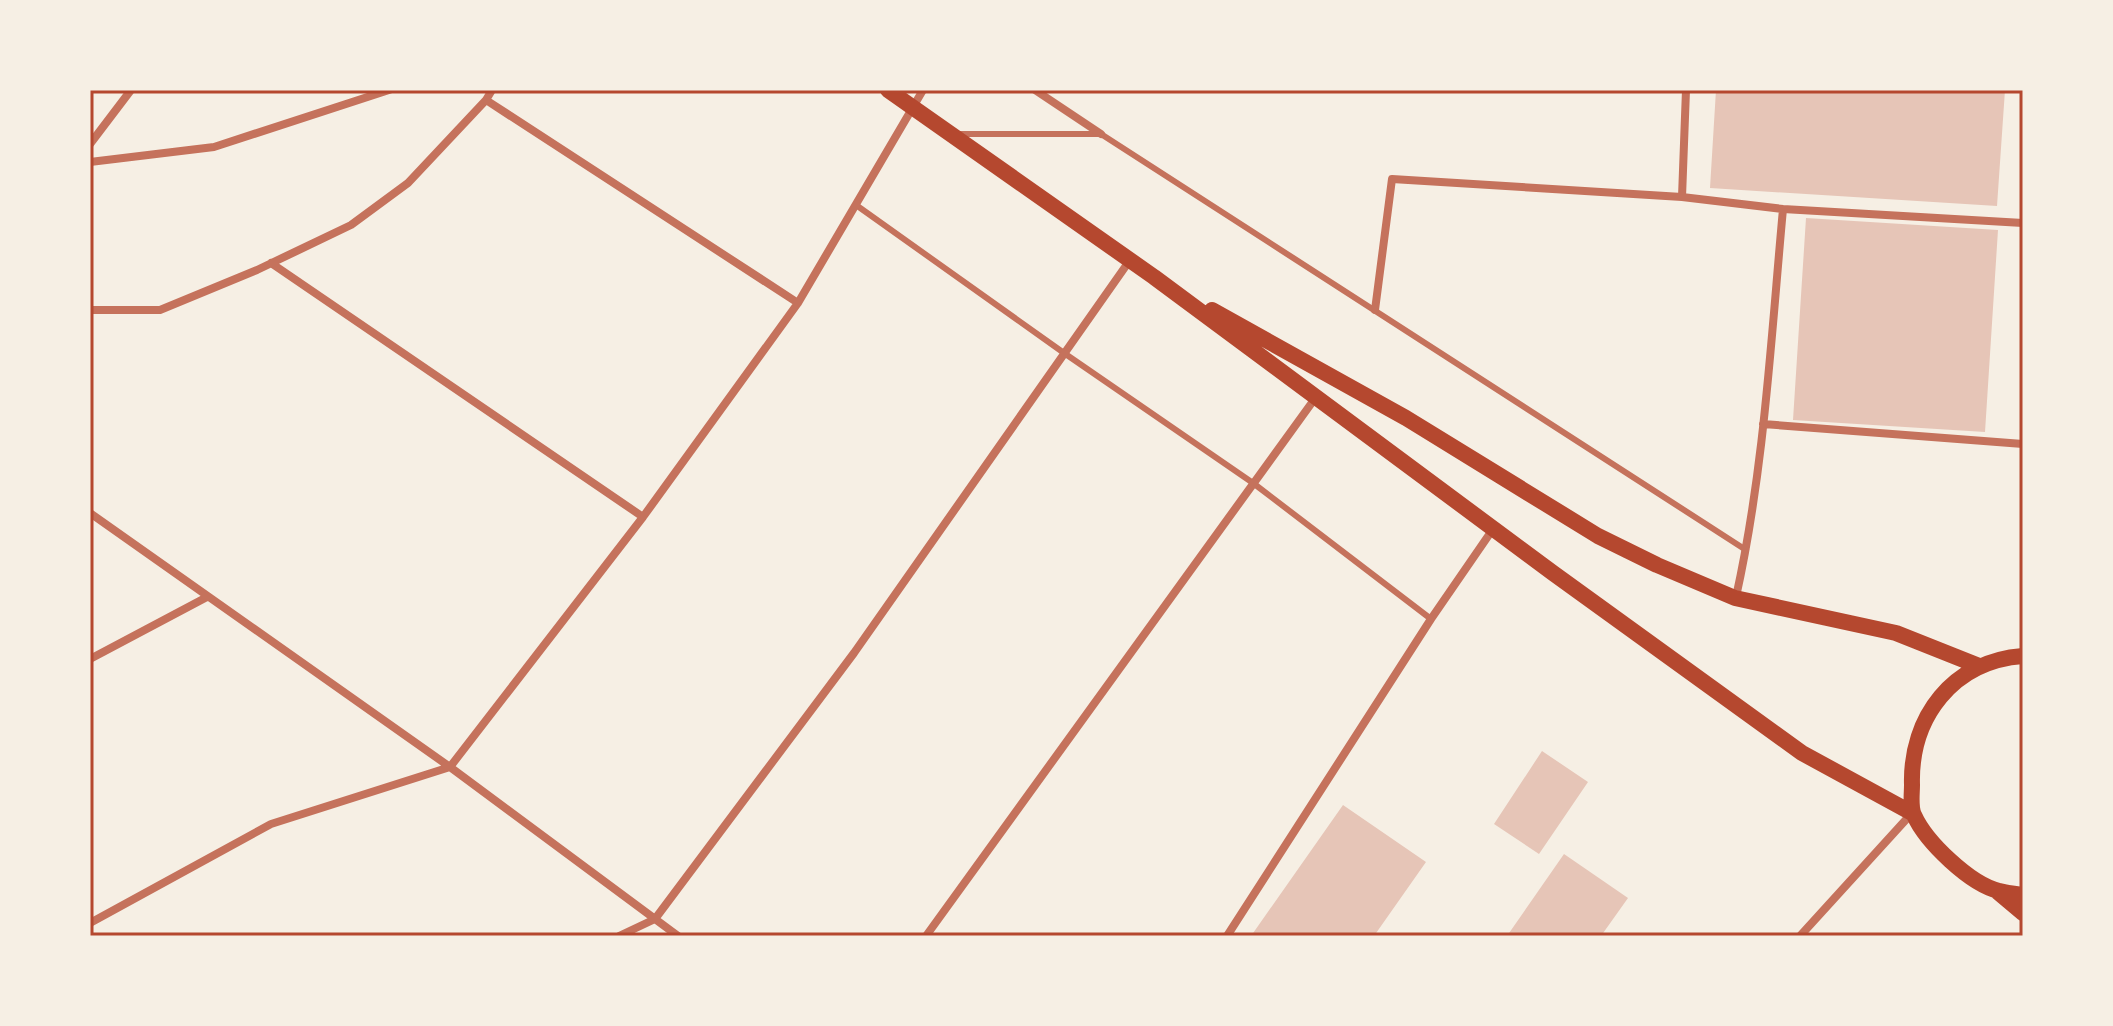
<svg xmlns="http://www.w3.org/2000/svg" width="2113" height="1026" viewBox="0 0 2113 1026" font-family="'DM Sans',sans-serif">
<rect width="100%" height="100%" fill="#f6efe4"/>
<path fill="#e6c5b7" d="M1716 90H2005L1997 206 1710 188Z
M1806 218 1998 230 1985 432 1793 420Z
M1542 751 1588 782 1539 854 1494 824Z
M1343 805 1426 862 1374 936H1251Z
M1564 854 1628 898 1601 936H1507Z"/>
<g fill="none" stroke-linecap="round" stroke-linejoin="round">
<path stroke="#c5725c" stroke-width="6" d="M960 134H1101L1746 550
M856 205 1064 353 1253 483 1431 619"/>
<path stroke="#c5725c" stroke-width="8" d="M1035 90 1101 134
M1686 90 1682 197 1783 209 2023 223
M486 100 798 303
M90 144 131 90
M90 162 214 147 389 90
M271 263 643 517
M90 310H160L257 270 351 225 408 183 486 100 492 90
M1375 310 1392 179 1682 197
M1763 424 2023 444
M90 513 450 767 678 936
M1736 597C1764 471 1771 339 1783 209
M90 659 207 597
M90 923 271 824 450 767 643 517 798 303 923 90
M619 936 655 919 854 653 1130 260
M926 936 1316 397
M1227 936 1431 619 1493 529
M1800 936 1912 813"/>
<path stroke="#b5482f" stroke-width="16" d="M888 90 1154 277 1553 573 1802 753 1912 813
M1212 310 1406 418 1598 536 1657 565 1735 598 1896 633 1979 666
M2023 656C1953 661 1910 717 1912 785 1912 794 1910 807 1914 815 1926 842 1970 884 1999 891 2006 893 2015 894 2023 895
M1998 892 2023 913"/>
</g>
<rect width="2113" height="1026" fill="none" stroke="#f6efe4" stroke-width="184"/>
<rect x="92" y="92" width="1929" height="842" fill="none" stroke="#b5482f" stroke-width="3"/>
</svg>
